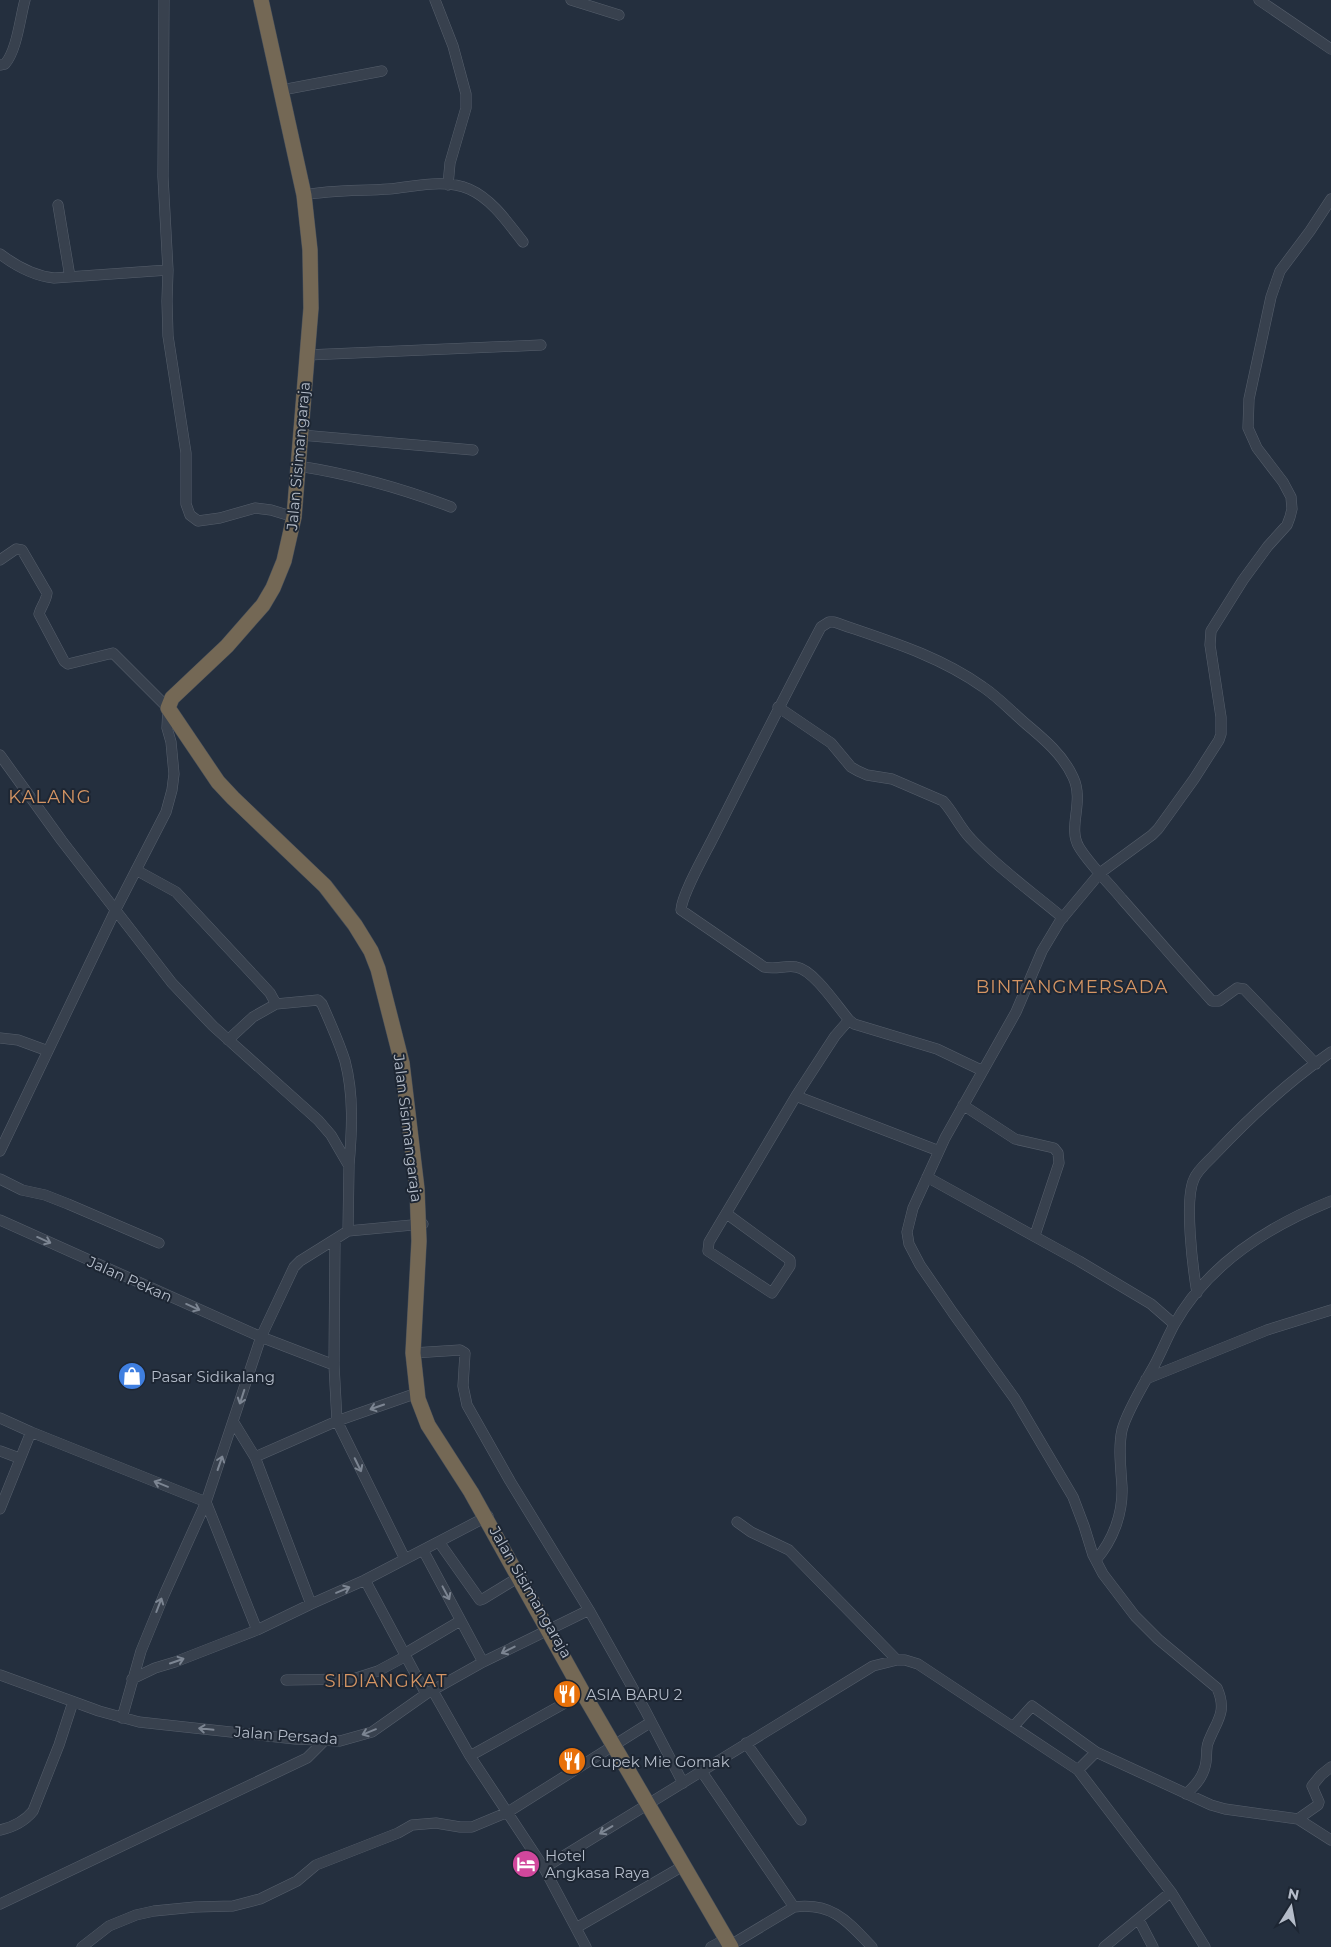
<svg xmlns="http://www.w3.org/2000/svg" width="1331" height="1947" viewBox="0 0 1331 1947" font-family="Montserrat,sans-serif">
<rect width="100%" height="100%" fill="#242f3e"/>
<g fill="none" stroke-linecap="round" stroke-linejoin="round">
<defs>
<path id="minor" d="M164 0 163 177 168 270 167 301 168 336 186 453V504L190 515 198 521 220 518 255 508 271 510 294 517
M435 0 453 46 466 94V108L450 163 448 185
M571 0 619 15
M1259 0 1331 49
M0 65 5 64C17 50 20 18 25 0
M282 90 382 71
M304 195C332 190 360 191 389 189 413 187 445 178 469 189 492 199 508 223 523 242
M58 205 70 277
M0 254C16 266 34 276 54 278L168 270
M307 355 541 345
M301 435 473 450
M298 466C350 474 401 488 451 507
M0 560 16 549 22 550 47 593C46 602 41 606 39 614L64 661 68 664 113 653 168 708 167 728 171 742 174 774 172 790 166 812 116 909 0 1151
M778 707 831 743 851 767 858 771 867 775 892 779 943 801C954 813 960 828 971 839 998 868 1032 892 1063 918
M0 755 62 841 172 983 213 1026 318 1120 331 1135 349 1166 348 1231
M136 870 176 892 258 980 270 993 276 1004
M0 1038 18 1040 48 1051
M228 1040 253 1017 276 1004 318 1000 322 1004C330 1022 339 1042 345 1061 354 1095 352 1131 349 1165
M983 1071 937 1049 854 1024 849 1020C837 1006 814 970 796 967 786 965 775 970 764 967L681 910C682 894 705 854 713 838 749 767 784 697 821 627L829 622H834C886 640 938 655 983 687 998 697 1012 712 1026 724 1044 739 1063 755 1073 777 1085 802 1067 827 1079 847 1090 865 1108 882 1122 899 1152 933 1182 968 1212 1001H1219L1237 988 1244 989 1316 1064
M796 1096 939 1151
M963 1105 1015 1139 1054 1148 1058 1153 1059 1163 1035 1235
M927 1177 1079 1261 1151 1304 1174 1324
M0 1179 22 1190 45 1195 68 1204 159 1243
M727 1214 790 1260V1266L772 1293 708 1251 709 1242 796 1096 835 1036 849 1020
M0 1220 261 1337 334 1365
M335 1239 334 1365 337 1421 405 1559
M1197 1293C1193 1269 1184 1200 1194 1179 1198 1169 1209 1161 1216 1153 1251 1116 1289 1081 1331 1052
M413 1353 460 1350 465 1353 463 1386 467 1405 510 1481 589 1610 645 1710 683 1783
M1146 1379 1267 1330 1331 1310
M0 1418 31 1432 206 1502 257 1630
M234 1423 255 1457 311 1604
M0 1451 19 1458
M255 1457 337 1421 417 1393
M0 1509 31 1432
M737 1522 751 1532 789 1550 897 1660
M439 1542 480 1600 483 1599 519 1577
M423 1550 483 1662
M1096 1560C1113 1540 1123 1514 1122 1487 1121 1469 1118 1448 1122 1430 1127 1411 1144 1384 1154 1366 1161 1353 1167 1338 1174 1325 1207 1265 1269 1226 1331 1201
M365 1580 426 1694
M404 1654 460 1621
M0 1675 99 1711 139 1722 295 1739 340 1741 372 1732 426 1694 483 1662 589 1610
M132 1679 155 1668 175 1662 257 1630 311 1604 365 1580 488 1516
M286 1680 353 1679 378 1671 406 1656
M433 1691 470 1756 544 1868 586 1947
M122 1718 141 1651 164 1595 206 1502 261 1337 294 1267 300 1261 348 1231 423 1224
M1013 1727 1032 1706 1096 1752
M746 1743 801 1820
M470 1756 583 1693
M1078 1770 1096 1752 1211 1805 1225 1809 1298 1819 1331 1840
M702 1772 794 1907
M1186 1794C1196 1785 1204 1776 1206 1762 1207 1756 1206 1748 1208 1743 1216 1721 1228 1713 1217 1688L1158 1639 1135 1616 1103 1574 1093 1555 1084 1526 1073 1497 1015 1399 953 1313 920 1265 909 1244 907 1232 913 1208 945 1138 1016 1012 1042 951 1060 921 1100 873 1152 835 1158 829 1194 779 1219 740 1221 734V717L1210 645 1211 631 1243 580 1268 546 1287 525 1290 517 1292 509 1291 497 1283 482 1257 448 1248 428 1249 399 1271 297 1280 271 1310 231 1331 199
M1298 1819 1318 1805 1319 1802 1312 1786 1321 1775 1331 1767
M0 1830C14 1827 24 1822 33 1811L59 1745 73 1702
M544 1868 873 1666 897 1660H905L918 1664 1078 1770 1171 1892 1205 1947
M0 1904 307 1758 324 1741
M1139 1920 1153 1947
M576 1928 683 1866
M734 1943 794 1907C833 1902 848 1922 872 1947
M82 1947 109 1926 136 1915 154 1911 195 1907 233 1906 260 1899 297 1881 316 1865 398 1833 412 1825 436 1823 460 1827H472L508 1812 651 1722
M711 1947 726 1939
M1104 1947 1171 1892"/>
<path id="highway" d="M261 0 304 195 310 250 311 308 294 517 284 561 273 588 263 605 227 646 172 698 168 708 218 782 233 798 325 886 355 925 371 951 378 969 402 1063 417 1189 419 1241 413 1353 418 1399 428 1425 471 1492 583 1693 731 1947"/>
</defs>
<use href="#minor" stroke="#565f6c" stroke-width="11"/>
<use href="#highway" stroke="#434c59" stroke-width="16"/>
<use href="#minor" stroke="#38414e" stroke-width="10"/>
<use href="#highway" stroke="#746855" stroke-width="15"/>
</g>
<defs><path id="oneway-shaft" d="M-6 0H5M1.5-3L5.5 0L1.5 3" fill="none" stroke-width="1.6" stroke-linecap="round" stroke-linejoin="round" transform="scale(1.25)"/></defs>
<g stroke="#7c8592">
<use href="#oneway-shaft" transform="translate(44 1240) rotate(24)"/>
<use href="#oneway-shaft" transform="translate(193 1307) rotate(24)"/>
<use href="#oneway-shaft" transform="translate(242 1397) rotate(108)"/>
<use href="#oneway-shaft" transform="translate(377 1407) rotate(161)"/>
<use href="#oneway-shaft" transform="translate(220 1463) rotate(-71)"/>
<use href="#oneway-shaft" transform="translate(358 1465) rotate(64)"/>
<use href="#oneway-shaft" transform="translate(161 1484) rotate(-158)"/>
<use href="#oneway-shaft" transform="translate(343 1590) rotate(-23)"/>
<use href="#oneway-shaft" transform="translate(446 1593) rotate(62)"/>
<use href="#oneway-shaft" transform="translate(159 1605) rotate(-69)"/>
<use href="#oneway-shaft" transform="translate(508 1650) rotate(153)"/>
<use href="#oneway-shaft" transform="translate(177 1661) rotate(-19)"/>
<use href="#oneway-shaft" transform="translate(206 1729) rotate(-174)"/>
<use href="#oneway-shaft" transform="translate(369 1732) rotate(158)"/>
<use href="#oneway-shaft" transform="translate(606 1830) rotate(149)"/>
</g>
<defs>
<symbol id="shop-disc" viewBox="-11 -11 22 22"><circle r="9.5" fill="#3f7fe0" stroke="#1d2633"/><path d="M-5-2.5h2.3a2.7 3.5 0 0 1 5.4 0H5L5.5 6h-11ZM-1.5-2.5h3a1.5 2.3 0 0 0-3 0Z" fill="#fff"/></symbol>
<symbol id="restaurant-disc" viewBox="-11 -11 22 22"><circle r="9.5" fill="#e8710a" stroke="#1d2633"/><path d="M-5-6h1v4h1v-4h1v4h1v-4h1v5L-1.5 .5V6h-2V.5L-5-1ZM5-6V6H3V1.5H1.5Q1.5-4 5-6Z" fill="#fff"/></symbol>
<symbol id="hotel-disc" viewBox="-11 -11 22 22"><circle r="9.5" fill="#d1479c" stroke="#1d2633"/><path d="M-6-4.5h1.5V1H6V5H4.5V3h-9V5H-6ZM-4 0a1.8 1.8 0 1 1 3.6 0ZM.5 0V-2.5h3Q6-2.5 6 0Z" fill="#fff"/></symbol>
</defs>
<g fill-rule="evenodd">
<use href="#shop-disc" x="116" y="1360" width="32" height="32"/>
<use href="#restaurant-disc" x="551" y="1678" width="32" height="32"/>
<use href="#restaurant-disc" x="556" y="1745" width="32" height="32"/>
<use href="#hotel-disc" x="510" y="1848" width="32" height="32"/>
</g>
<g text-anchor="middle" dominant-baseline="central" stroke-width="4" stroke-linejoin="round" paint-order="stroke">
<g font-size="15" fill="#b4bcc9" stroke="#1d2633">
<text transform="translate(298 456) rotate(-85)">Jalan Sisimangaraja</text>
<text transform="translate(408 1128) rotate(83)">Jalan Sisimangaraja</text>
<text transform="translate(130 1279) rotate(24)">Jalan Pekan</text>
<text transform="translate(531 1592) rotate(60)">Jalan Sisimangaraja</text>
<text transform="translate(286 1735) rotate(4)">Jalan Persada</text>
</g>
<g font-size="15" fill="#b4bcc9" stroke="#1d2633" text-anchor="start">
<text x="151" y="1376">Pasar Sidikalang</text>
<text x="586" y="1694">ASIA BARU 2</text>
<text x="591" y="1761">Cupek Mie Gomak</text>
<text x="545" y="1855">Hotel<tspan x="545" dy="17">Angkasa Raya</tspan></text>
</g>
<g font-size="18" letter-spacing="1" fill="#d59563" stroke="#1d2633">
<text x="50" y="797">KALANG</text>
<text x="1072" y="987">BINTANGMERSADA</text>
<text x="386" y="1681">SIDIANGKAT</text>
</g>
</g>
<g transform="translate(1291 1907) rotate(11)" stroke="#1d2633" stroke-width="4" paint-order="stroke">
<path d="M0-4L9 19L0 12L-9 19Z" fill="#b4bcc9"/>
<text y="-8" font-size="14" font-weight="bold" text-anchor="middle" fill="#b4bcc9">N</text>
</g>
</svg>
